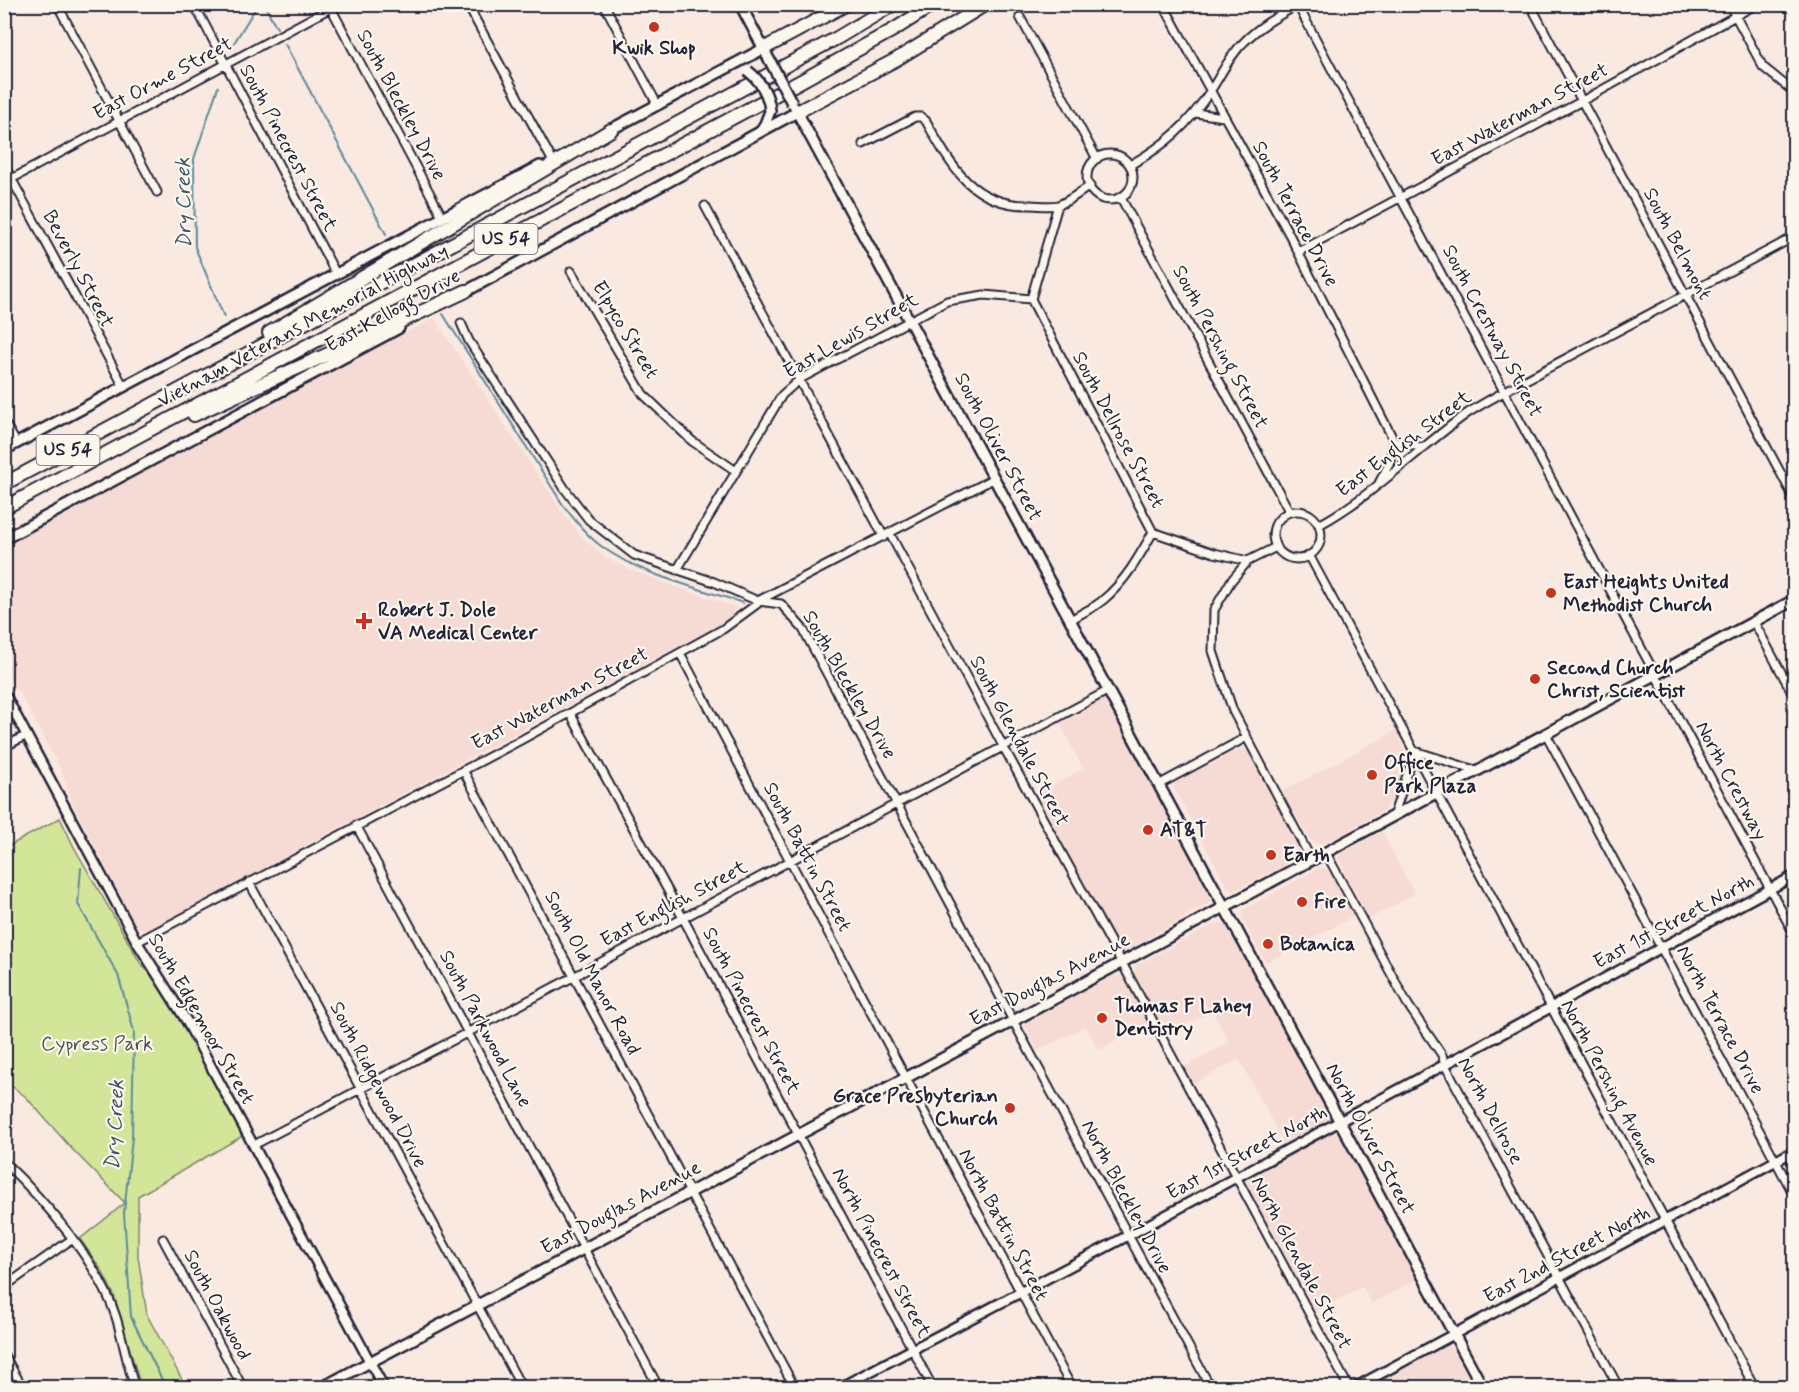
<svg xmlns="http://www.w3.org/2000/svg" width="1799" height="1392" viewBox="0 0 1799 1392" font-family="Mynerve,sans-serif">
<rect width="100%" height="100%" fill="#fae9e0"/>
<filter id="ink" filterUnits="userSpaceOnUse"><feTurbulence type="fractalNoise" baseFrequency=".0167" numOctaves="2"/><feDisplacementMap in="SourceGraphic" scale="12" xChannelSelector="R" yChannelSelector="G"/><feConvolveMatrix kernelMatrix="1 2 1 2 8 2 1 2 1" color-interpolation-filters="sRGB"/></filter>
<g filter="url(#ink)">
<path fill="#f6dbd4" d="M434 318 565 516 580 535 603 556 630 570 737 608 730 618 718 625 148 930 141 929 135 924 72 802 63 774 53 755 19 692 14 687 5 669V544Z
M1104 698 1110 702 1213 897 1209 903 1124 952 1120 951 1037 794 1083 769 1060 723Z
M1397 730 1403 747 1404 756 1402 778 1392 800 1384 810 1327 843 1317 844 1310 839 1281 792Z
M1240 748 1247 750 1300 849 1301 854 1294 861 1233 891 1227 886 1173 787 1175 782Z
M1382 832 1415 894 1369 919 1338 858 1340 854Z
M1319 868H1324L1333 874 1355 916 1266 963 1242 917 1243 910Z
M1219 922 1226 924 1330 1118 1328 1121 1284 1144 1239 1059 1193 1084 1184 1067 1229 1042 1212 1011 1167 1035 1134 972 1136 965Z
M1115 975 1123 976 1148 1024 1099 1050 1086 1026 1037 1051 1024 1024Z
M1330 1131H1335L1342 1136 1418 1279 1372 1304 1362 1287 1316 1312 1244 1181 1247 1176Z
M1448 1345 1455 1349 1475 1387H1366Z"/>
<path fill="#d3e599" stroke="#7a846a" stroke-width="1.5" d="M60 818 74 847 141 964 171 995 248 1133 138 1196V1256L147 1315 186 1387H141L114 1295 102 1271 80 1239 125 1203 72 1149 26 1097 5 1081V848Z"/>
<g fill="none" stroke-linecap="round" stroke-linejoin="round">
<path stroke="#5b8a9d" stroke-width="2" d="M264 4 277 28
M234 43 258 4
M285 44 386 234
M218 87 194 159 195 247 224 317
M443 314 563 505C574 519 586 535 601 546 638 574 698 588 743 603
M81 868 78 904 118 975 134 1031 132 1138 124 1213 131 1317 166 1388"/>
<defs>
<path id="minor" d="M57 4 157 192
M194 4 336 274
M467 4 552 160
M604 4 658 106
M1163 4 1289 234 1394 441
M1297 4 1794 934
M1530 4 1794 498
M1729 4 1763 67 1794 92
M331 8 443 218
M1020 17 1097 159
M1195 113 1224 117
M863 144 915 117H921L926 121C951 166 972 206 1030 205 1038 205 1050 207 1058 205 1068 202 1080 192 1090 186
M1087 177a23 23 0 1 1 46 0a23 23 0 1 1-46 0Z
M4 165 124 387
M1130 165C1166 145 1188 125 1211 90 1222 73 1230 55 1245 41 1261 25 1280 15 1299 4
M4 183 338 4
M1121 198 1289 511
M1058 205 1031 299 1153 532 1214 553 1248 561 1231 581 1214 610 1213 651 1233 711 1312 861
M705 206 884 537
M1298 252 1582 101 1757 4
M571 271 643 394 692 441 736 471
M461 323 469 341 565 489 589 520 634 555 714 582 758 601 781 604 803 629 1128 1235 1211 1388
M4 422 17 444
M1378 485 1389 464 1394 441 1424 448
M1273 535a24 24 0 1 1 48 0a24 24 0 1 1-48 0Z
M1319 525C1374 495 1415 451 1465 415 1478 406 1492 399 1505 391L1794 237
M890 534 1003 746 1122 963 1349 1388
M1309 555 1755 1388
M1248 561 1276 547
M677 570 782 395 800 379 947 301 984 295 1031 299
M1071 620C1081 613 1094 608 1103 600 1125 582 1139 557 1153 532
M1754 622 1794 696
M680 653 824 925 1072 1388
M570 713 683 918 933 1388
M1546 734 1794 1195
M4 747 27 735
M463 770 795 1388
M1160 784 1247 737
M1393 817 1415 751 1478 771
M356 825 659 1388
M1326 853 1408 1005 1442 1055 1445 1065 1619 1388
M249 882 522 1388
M137 942 521 740 723 629 757 604 758 601 995 478
M254 1145 575 976 1109 690
M4 1162C45 1201 99 1263 116 1317 123 1340 127 1364 135 1388
M163 1239 243 1388
M4 1287 72 1239
M4 1355 23 1388"/>
<path id="tertiary" d="M4 693 137 942 186 1020 384 1388
M839 1388 1133 1233 1794 876
M1354 1388 1794 1151"/>
<path id="secondary" d="M740 4 770 61
M795 108 1483 1388
M606 132 763 49
M760 132 765 124 770 111
M461 294 797 112
M4 450 540 166
M4 539 399 328
M321 1388 1013 1021 1794 600"/>
<path id="motorway" d="M763 49 847 4
M797 112 897 59 986 4
M269 333 611 130
M194 415C284 373 376 334 466 291
M4 484 837 38 894 4
M4 508 801 81 895 29 934 4"/>
</defs>
<use href="#minor" stroke="#22223b" stroke-width="11"/>
<use href="#tertiary" stroke="#22223b" stroke-width="13"/>
<use href="#secondary" stroke="#22223b" stroke-width="14"/>
<use href="#motorway" stroke="#22223b" stroke-width="16"/>
<use href="#minor" stroke="#fbf7ec" stroke-width="7"/>
<use href="#tertiary" stroke="#fbf7ec" stroke-width="8"/>
<use href="#secondary" stroke="#fbf7ec" stroke-width="9"/>
<use href="#motorway" stroke="#fbf7ec" stroke-width="12"/>
<defs>
<path id="secondary-bridge" d="M770 61 792 103
M748 71C761 81 769 96 770 111"/>
</defs>
<use href="#secondary-bridge" stroke="#22223b" stroke-width="14" stroke-linecap="butt"/>
<use href="#secondary-bridge" stroke="#fbf7ec" stroke-width="9"/>
</g>
</g>
<g fill="#c8321e" stroke="#fbf7ec" stroke-width="2">
<circle cx="654" cy="27" r="6"/>
<circle cx="1551" cy="593" r="6"/>
<path d="M361 612h6v6h6v6h-6v6h-6v-6h-6v-6h6z"/>
<circle cx="1535" cy="679" r="6"/>
<circle cx="1372" cy="775" r="6"/>
<circle cx="1148" cy="830" r="6"/>
<circle cx="1271" cy="855" r="6"/>
<circle cx="1302" cy="902" r="6"/>
<circle cx="1268" cy="944" r="6"/>
<circle cx="1102" cy="1018" r="6"/>
<circle cx="1010" cy="1108" r="6"/>
</g>
<g text-anchor="middle" dominant-baseline="central" stroke-width="4.5" stroke-linejoin="round" paint-order="stroke">
<g fill="#fbf7ec" stroke="#636270" stroke-width="1.5">
<rect x="474.5" y="224" width="63" height="30" rx="4.5"/>
<rect x="36.5" y="435" width="63" height="30" rx="4.5"/>
</g>
<g font-size="18" font-weight="bold" fill="#22223b">
<text x="506" y="239">US 54</text>
<text x="68" y="450">US 54</text>
</g>
<g font-size="20" font-weight="bold" fill="#22223b" stroke="#fbf7ec" text-anchor="start">
<text x="654" y="48" text-anchor="middle">Kwik Shop</text>
<text x="1563" y="582">East Heights United<tspan x="1563" dy="23">Methodist Church</tspan></text>
<text x="378" y="610">Robert J. Dole<tspan x="378" dy="23">VA Medical Center</tspan></text>
<text x="1547" y="668">Second Church<tspan x="1547" dy="23">Christ, Scientist</tspan></text>
<text x="1384" y="763">Office<tspan x="1384" dy="23">Park Plaza</tspan></text>
<text x="1160" y="830">AT&amp;T</text>
<text x="1283" y="855">Earth</text>
<text x="1314" y="902">Fire</text>
<text x="1280" y="944">Botanica</text>
<text x="1114" y="1006">Thomas F Lahey<tspan x="1114" dy="23">Dentistry</tspan></text>
<text x="998" y="1096" text-anchor="end">Grace Presbyterian<tspan x="998" dy="23">Church</tspan></text>
</g>
<g font-size="20" fill="#22223b" stroke="#fbf7ec">
<text transform="translate(163 79) rotate(-28)">East Orme Street</text>
<text transform="translate(401 105) rotate(62)">South Bleckley Drive</text>
<text transform="translate(1520 115) rotate(-28)">East Waterman Street</text>
<text transform="translate(288 148) rotate(62)">South Pinecrest Street</text>
<text transform="translate(1295 214) rotate(62)">South Terrace Drive</text>
<text transform="translate(1677 244) rotate(62)">South Belmont</text>
<text transform="translate(78 269) rotate(62)">Beverly Street</text>
<text transform="translate(393 311) rotate(-29)">East Kellogg Drive</text>
<text transform="translate(303 326) rotate(-28)">Vietnam Veterans Memorial Highway</text>
<text transform="translate(625 330) rotate(59)">Elpyco Street</text>
<text transform="translate(1492 331) rotate(62)">South Crestway Street</text>
<text transform="translate(851 336) rotate(-30)">East Lewis Street</text>
<text transform="translate(1220 347) rotate(62)">South Pershing Street</text>
<text transform="translate(1118 430) rotate(62)">South Dellrose Street</text>
<text transform="translate(1404 444) rotate(-37)">East English Street</text>
<text transform="translate(998 447) rotate(62)">South Oliver Street</text>
<text transform="translate(849 685) rotate(60)">South Bleckley Drive</text>
<text transform="translate(560 699) rotate(-28)">East Waterman Street</text>
<text transform="translate(1019 741) rotate(62)">South Glendale Street</text>
<text transform="translate(1731 781) rotate(62)">North Crestway</text>
<text transform="translate(807 857) rotate(62)">South Battin Street</text>
<text transform="translate(674 904) rotate(-28)">East English Street</text>
<text transform="translate(1674 922) rotate(-28)">East 1st Street North</text>
<text transform="translate(592 973) rotate(62)">South Old Manor Road</text>
<text transform="translate(1050 980) rotate(-28)">East Douglas Avenue</text>
<text transform="translate(751 1011) rotate(62)">South Pinecrest Street</text>
<text transform="translate(201 1019) rotate(60)">South Edgemoor Street</text>
<text transform="translate(1720 1020) rotate(62)">North Terrace Drive</text>
<text transform="translate(485 1029) rotate(62)">South Parkwood Lane</text>
<text transform="translate(1609 1083) rotate(62)">North Pershing Avenue</text>
<text transform="translate(378 1085) rotate(62)">South Ridgewood Drive</text>
<text transform="translate(1490 1111) rotate(62)">North Dellrose</text>
<text transform="translate(1370 1139) rotate(62)">North Oliver Street</text>
<text transform="translate(1247 1153) rotate(-28)">East 1st Street North</text>
<text transform="translate(1126 1197) rotate(62)">North Bleckley Drive</text>
<text transform="translate(621 1208) rotate(-28)">East Douglas Avenue</text>
<text transform="translate(1003 1225) rotate(62)">North Battin Street</text>
<text transform="translate(881 1253) rotate(62)">North Pinecrest Street</text>
<text transform="translate(1567 1255) rotate(-28)">East 2nd Street North</text>
<text transform="translate(1301 1263) rotate(62)">North Glendale Street</text>
<text transform="translate(217 1305) rotate(62)">South Oakwood</text>
</g>
<g font-size="20" fill="#4e5352" stroke="#fbf7ec">
<text x="97" y="1044">Cypress Park</text>
</g>
<g font-size="21" font-style="italic" fill="#3e566c" stroke="#fbf7ec">
<text transform="translate(184 203) rotate(-91)">Dry Creek</text>
<text transform="translate(115 1125) rotate(-87)">Dry Creek</text>
</g>
</g>
<rect width="1799" height="1392" fill="none" stroke="#fbf7ec" stroke-width="24"/>
<rect x="12" y="12" width="1775" height="1368" fill="none" stroke="#22223b" stroke-width="2" filter="url(#ink)"/>
</svg>
